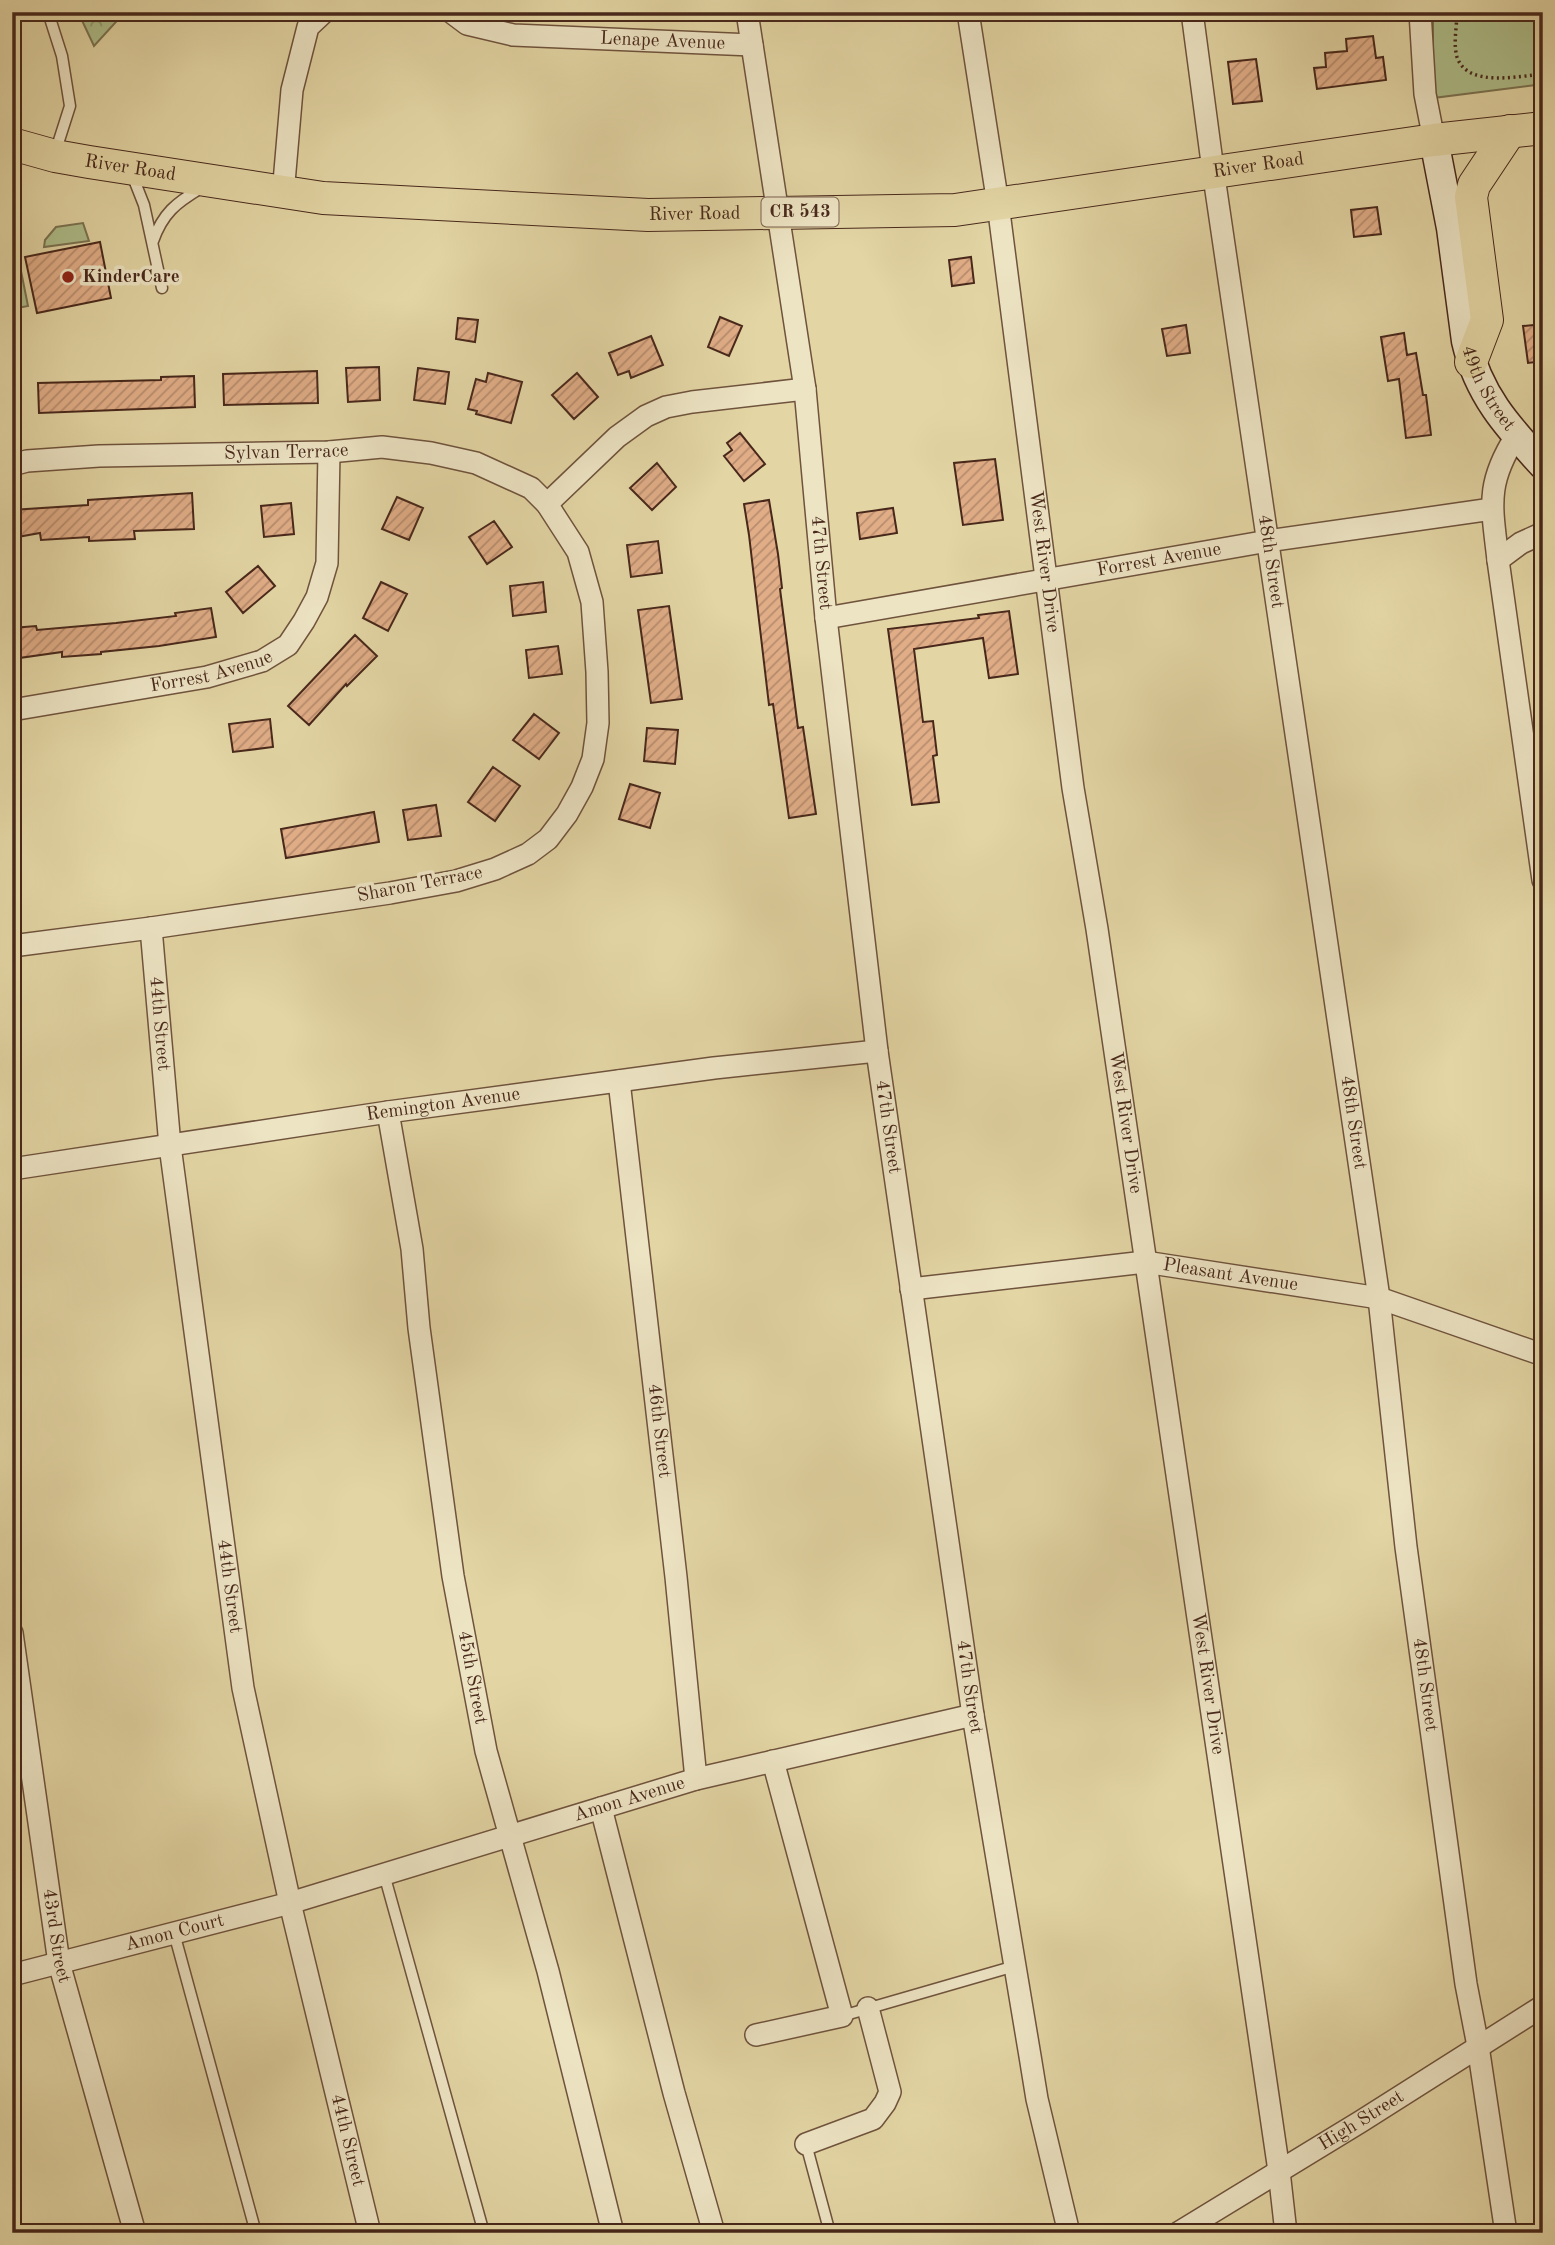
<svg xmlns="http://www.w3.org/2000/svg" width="1555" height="2245" viewBox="0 0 1555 2245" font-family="'Old Standard TT',serif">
<defs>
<pattern id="forest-crowns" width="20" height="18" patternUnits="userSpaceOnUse" patternTransform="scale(1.75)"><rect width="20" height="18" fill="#aebe8a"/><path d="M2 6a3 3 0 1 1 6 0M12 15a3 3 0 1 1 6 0" fill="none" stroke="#909a70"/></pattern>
<pattern id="building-hatch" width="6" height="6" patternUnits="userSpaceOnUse" patternTransform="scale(1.75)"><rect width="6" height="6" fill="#e0ad87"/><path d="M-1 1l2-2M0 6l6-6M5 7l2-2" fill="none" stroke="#b88d6e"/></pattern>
</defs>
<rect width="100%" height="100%" fill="#e3d5a4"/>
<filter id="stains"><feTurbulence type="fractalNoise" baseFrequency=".00286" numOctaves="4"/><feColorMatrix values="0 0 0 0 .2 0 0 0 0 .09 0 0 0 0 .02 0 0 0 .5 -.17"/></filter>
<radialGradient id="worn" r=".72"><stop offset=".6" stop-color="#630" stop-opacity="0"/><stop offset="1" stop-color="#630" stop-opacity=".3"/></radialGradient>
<path fill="url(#forest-crowns)" stroke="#7b7352" stroke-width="2" d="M78 12H125L94 46Z"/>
<path fill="#aebe8a" stroke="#7b7352" stroke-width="2" d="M1433 12H1543V84L1433 98Z
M83 223 89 241 44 247 45 240 56 227Z
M19 261 28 306 12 309V263Z"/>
<path fill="url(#building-hatch)" stroke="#48281b" stroke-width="2" d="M1373 36 1376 58 1383 57 1386 80 1317 89 1314 68 1326 67 1325 53 1347 51 1346 39Z
M1256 59 1262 101 1233 104 1228 62Z
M1377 207 1381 234 1354 237 1351 210Z
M100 242 111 298 37 313 25 257Z
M971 257 974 283 952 286 949 260Z
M720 317 742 326 729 356 708 347Z
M458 318 478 320 475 342 456 339Z
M1543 324V361L1528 363 1523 326Z
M1186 325 1190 353 1167 356 1162 329Z
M1404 333 1407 355 1416 353 1423 395H1426L1431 435 1406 438 1399 379 1388 381 1381 337Z
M651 336 663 365 631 378 629 371 618 375 609 353Z
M379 367 380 400 348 402 346 368Z
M418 368 449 372 445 404 414 400Z
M317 371 318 403 224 405 223 374Z
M488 373 522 382 511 423 476 414 477 411 468 409 476 379 486 382Z
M577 373 598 397 574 419 552 395Z
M194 376 195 407 39 413 38 383 161 380V377Z
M740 433 765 464 744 481 724 456 732 450 727 443Z
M995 459 1003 520 963 525 954 463Z
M657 463 676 487 652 510 630 488Z
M192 493 194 529 134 531 135 539 89 541V537L41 540 40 533 12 538V510L88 505V500Z
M397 497 423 508 409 540 382 529Z
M769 500 778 554 782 588 780 589 798 728 803 727 816 814 789 818 773 704 769 705 749 535 744 504Z
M291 503 294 534 264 537 261 506Z
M893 508 897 533 860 539 857 513Z
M494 521 512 547 487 564 469 537Z
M658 541 662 573 631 577 627 545Z
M258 566 275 586 243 613 226 592Z
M381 582 407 594 388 631 363 618Z
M543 582 546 612 513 616 510 586Z
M669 606 682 699 651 703 638 610Z
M211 608 216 637 159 646 101 652V654L62 657V652L12 659V628L36 626 37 630 116 623 176 616 175 613Z
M1009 611 1018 674 989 678 983 638 914 649 923 722 933 721 937 755 933 756 939 802 912 805 888 629 979 618 978 615Z
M355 635 377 656 347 686 346 684 309 725 288 706Z
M558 646 562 674 529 678 526 650Z
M534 714 559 733 539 759 513 740Z
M270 719 273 747 233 752 229 724Z
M647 728 678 730 675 764 644 761Z
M493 767 520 786 495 821 468 802Z
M630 784 660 793 650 828 619 819Z
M436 805 441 836 408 840 403 810Z
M374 812 379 842 286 858 281 829Z"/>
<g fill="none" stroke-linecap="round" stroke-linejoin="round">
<defs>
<path id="lane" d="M48 12 62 56 70 106 55 153
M131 172 144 205 162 288
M153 241C163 213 176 203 201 188
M384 1874 484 2233
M174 1933 256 2233
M842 2016 1015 1966
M806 2144 830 2233"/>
<g id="street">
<path id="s1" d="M451 12 467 24 513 35 752 45"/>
<path id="s2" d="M747 12 805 389 826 618 877 1051 973 1715 1030 2056 1037 2099 1069 2233"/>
<path id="s3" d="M968 12 998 204 1073 788 1097 929 1279 2171 1286 2233"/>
<path id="s4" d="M1192 12 1213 170 1379 1298 1406 1547 1466 1984 1478 2046 1506 2233"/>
<path d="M1420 12 1425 94 1434 140"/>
<path d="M283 194 292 90 308 27 324 12"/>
<path d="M1516 436C1485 485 1492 506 1498 560L1543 880"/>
<path id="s5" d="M12 465 27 461 99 456 329 452 382 447 431 453 476 463 531 488 547 504 578 552 592 602 597 672 598 723 593 759 582 787 567 814 548 839 528 854 495 869 456 881 390 893 151 928 12 946"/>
<path d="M547 504 617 437 646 416 666 407 692 402 805 389"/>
<path d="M1498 560 1521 543 1543 533"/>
<path id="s6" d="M826 618 1268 541 1492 509"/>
<path id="s7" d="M12 710 207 677 262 661 288 645 304 621 317 597 327 563 329 452"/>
<path id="s8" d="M151 928 170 1146 243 1688 290 1903 370 2233"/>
<path id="s9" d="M619 1081 676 1577 696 1779"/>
<path id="s10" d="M388 1112 412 1249 419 1328 453 1576 486 1751 548 1971 613 2233"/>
<path id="s11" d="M12 1169 388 1112 714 1068 877 1051"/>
<path id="s12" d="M911 1289 1145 1262 1379 1298 1543 1355"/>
<path id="s13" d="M12 1633 59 1963 135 2233"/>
<path d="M601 1808 674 2093 714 2233"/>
<path id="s14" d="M12 1975 290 1903 696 1779 973 1715"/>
<path d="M756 2035 842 2016 773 1761"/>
<path d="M806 2144 873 2119 885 2103 890 2092 868 2008"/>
<path id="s15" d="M1178 2233 1360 2122 1543 2006"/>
</g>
<g id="secondary">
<path id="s16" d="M1434 140 1451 228 1466 341C1478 394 1507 426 1543 465"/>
</g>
<g id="primary">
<path id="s17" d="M12 144 55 156 89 162 323 198 648 215 955 210 1434 140 1543 128"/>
<path d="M1471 362 1487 320 1471 197 1474 185 1510 131"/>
</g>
</defs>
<use href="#lane" stroke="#6f533d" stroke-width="13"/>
<use href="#street" stroke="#6f533d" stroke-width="24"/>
<use href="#secondary" stroke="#48281b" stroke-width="31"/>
<use href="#primary" stroke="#48281b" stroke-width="34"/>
<path stroke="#48281b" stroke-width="3.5" stroke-dasharray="2 3.5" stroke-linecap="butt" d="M1457 12C1457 26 1453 43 1457 57 1467 88 1519 76 1543 74"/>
<use href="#lane" stroke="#ede4c4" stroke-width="10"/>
<use href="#street" stroke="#ede4c4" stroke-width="21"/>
<use href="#secondary" stroke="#ede4c4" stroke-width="28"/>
<use href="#primary" stroke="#e3d5a4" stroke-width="32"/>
</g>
<circle fill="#8f2418" stroke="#ede4c4" stroke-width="2.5" cx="68" cy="277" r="7"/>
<g text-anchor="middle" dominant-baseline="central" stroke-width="7" stroke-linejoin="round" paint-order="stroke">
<rect fill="#ede4c4" stroke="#7a604e" stroke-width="2" x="761.5" y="197.5" width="77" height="29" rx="5"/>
<g font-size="18" font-weight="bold" fill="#48281b">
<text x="800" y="212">CR 543</text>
</g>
<g font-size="19" fill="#48281b" stroke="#ede4c4">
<text stroke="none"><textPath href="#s1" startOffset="217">Lenape Avenue</textPath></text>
<text stroke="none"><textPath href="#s17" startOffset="1255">River Road</textPath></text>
<text stroke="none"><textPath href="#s17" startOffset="121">River Road</textPath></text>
<text stroke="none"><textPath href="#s17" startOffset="688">River Road</textPath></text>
<text stroke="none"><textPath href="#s16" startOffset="256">49th Street</textPath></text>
<text stroke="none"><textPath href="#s5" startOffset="275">Sylvan Terrace</textPath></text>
<text stroke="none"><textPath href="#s6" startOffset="338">Forrest Avenue</textPath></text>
<text stroke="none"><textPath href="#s4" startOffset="555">48th Street</textPath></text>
<text stroke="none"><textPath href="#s3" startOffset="555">West River Drive</textPath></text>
<text stroke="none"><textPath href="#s2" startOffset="556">47th Street</textPath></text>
<text stroke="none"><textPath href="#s7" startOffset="203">Forrest Avenue</textPath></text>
<text transform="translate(420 885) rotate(-11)">Sharon Terrace</text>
<text stroke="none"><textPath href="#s8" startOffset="96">44th Street</textPath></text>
<text stroke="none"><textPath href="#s11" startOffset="436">Remington Avenue</textPath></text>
<text stroke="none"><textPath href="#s4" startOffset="1122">48th Street</textPath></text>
<text stroke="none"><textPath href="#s3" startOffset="1122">West River Drive</textPath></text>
<text stroke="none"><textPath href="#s2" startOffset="1124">47th Street</textPath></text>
<text stroke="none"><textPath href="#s12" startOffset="322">Pleasant Avenue</textPath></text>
<text stroke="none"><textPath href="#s9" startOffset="352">46th Street</textPath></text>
<text stroke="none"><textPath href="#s8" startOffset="663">44th Street</textPath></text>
<text stroke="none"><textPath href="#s10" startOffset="572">45th Street</textPath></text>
<text stroke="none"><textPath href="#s3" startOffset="1689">West River Drive</textPath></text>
<text stroke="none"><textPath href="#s4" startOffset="1689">48th Street</textPath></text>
<text stroke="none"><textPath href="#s2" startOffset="1690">47th Street</textPath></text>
<text stroke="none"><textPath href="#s14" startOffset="642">Amon Avenue</textPath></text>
<text stroke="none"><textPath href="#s14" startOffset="168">Amon Court</textPath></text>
<text stroke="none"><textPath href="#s13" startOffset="306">43rd Street</textPath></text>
<text stroke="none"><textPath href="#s15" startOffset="215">High Street</textPath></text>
<text stroke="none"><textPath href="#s8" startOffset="1230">44th Street</textPath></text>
</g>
<g font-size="19" font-weight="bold" fill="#48281b" stroke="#ede4c4" text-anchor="start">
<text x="82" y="277">KinderCare</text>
</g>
</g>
<rect width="1555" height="2245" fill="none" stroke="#e3d5a4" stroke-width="42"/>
<rect x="14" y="14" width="1527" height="2217" fill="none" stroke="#48281b" stroke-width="3.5"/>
<rect x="21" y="21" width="1513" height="2203" fill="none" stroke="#48281b" stroke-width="2"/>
<rect width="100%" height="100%" filter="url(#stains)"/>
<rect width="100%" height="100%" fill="url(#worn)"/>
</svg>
